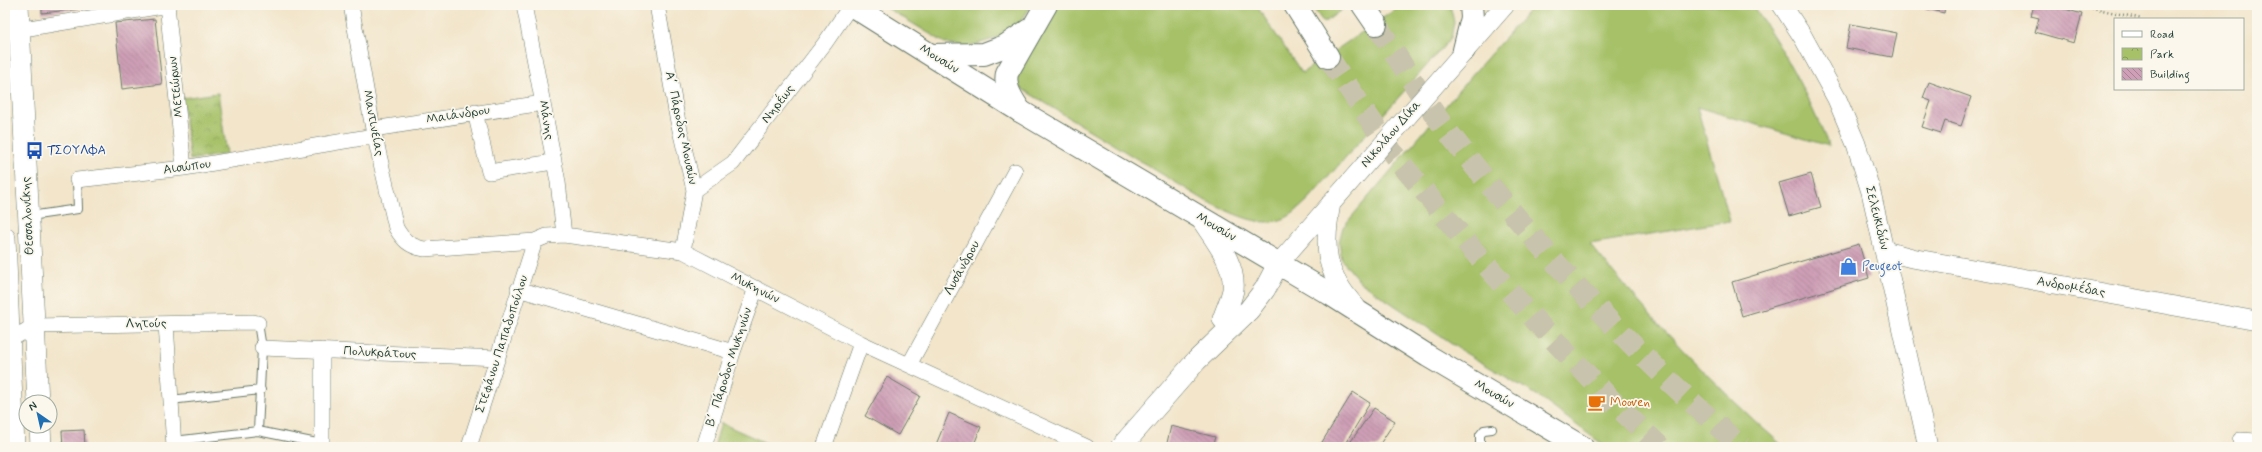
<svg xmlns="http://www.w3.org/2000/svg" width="2262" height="452" viewBox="0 0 2262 452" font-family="Mynerve,sans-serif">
<defs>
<pattern id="park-crowns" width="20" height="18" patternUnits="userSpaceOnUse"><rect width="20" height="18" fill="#a6c168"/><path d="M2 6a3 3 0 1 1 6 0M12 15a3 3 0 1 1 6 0" fill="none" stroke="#879e56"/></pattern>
<pattern id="building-back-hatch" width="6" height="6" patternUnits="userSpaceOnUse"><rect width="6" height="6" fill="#ce9fb6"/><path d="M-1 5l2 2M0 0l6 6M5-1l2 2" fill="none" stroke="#a78395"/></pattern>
</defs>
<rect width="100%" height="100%" fill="#fbf7ec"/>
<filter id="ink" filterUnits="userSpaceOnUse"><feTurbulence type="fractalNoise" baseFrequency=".025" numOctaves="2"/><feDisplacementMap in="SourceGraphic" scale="8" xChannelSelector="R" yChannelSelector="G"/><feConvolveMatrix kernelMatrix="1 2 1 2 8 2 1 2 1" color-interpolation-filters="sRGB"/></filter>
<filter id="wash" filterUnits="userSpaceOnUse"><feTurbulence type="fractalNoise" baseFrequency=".012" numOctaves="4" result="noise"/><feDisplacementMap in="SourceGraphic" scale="16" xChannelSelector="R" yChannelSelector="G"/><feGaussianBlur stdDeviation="0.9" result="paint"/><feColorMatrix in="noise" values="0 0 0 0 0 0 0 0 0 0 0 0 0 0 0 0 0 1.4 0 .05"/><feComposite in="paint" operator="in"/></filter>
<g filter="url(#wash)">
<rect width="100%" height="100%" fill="#f2e5ca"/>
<path fill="#a6c168" stroke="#627f4e" d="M882 5H1032L1019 24 1000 37 968 47 945 43Z
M1054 5H1256L1302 73 1396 9 1394 5H1450L1454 22 1451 38 1308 200C1302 205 1296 212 1289 216 1263 232 1231 212 1206 201L1009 81Z
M1311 5H1343L1345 7 1324 23Z
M1534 5H1752C1784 48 1808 97 1829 146L1697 107 1730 221 1590 244C1649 317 1713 385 1784 447H1606L1535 394 1462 351 1360 282 1342 260 1339 242 1343 227 1471 76Z
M721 423 775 447H714Z"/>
<path fill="url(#park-crowns)" stroke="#627f4e" d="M218 93 227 154 190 160 182 98Z"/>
<g id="blocks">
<path fill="url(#building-back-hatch)" d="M42 5H77L78 9 42 13Z
M1912 5H1945L1944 13Z
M2034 5H2051L2082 14 2074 43 2035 32 2039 18 2031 16Z
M155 19 162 84 122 89 115 23Z
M1851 24 1897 33 1892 57 1846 48Z
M1929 82 1971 97 1961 126 1945 121 1941 133 1922 127 1931 101 1923 98Z
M1811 174 1821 207 1789 216 1779 183Z
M1859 244 1869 278 1742 316 1732 282Z
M887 377 920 396 898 435 865 416Z
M1353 392 1370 403 1343 447H1319Z
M1374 408 1395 421 1378 447H1347Z
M949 413 981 427 973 447H935Z
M1171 426 1215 437 1212 447H1166Z
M84 430 85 447H63L62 431Z"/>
</g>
</g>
<g filter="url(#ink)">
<use href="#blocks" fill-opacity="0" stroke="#697868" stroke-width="1"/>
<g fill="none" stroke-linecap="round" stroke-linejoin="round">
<path stroke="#c8c3ac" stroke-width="22" stroke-dasharray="22 11" stroke-linecap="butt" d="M1376 24C1397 56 1416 89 1439 120 1527 237 1631 352 1742 447
M1328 57 1394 155 1472 249 1536 321 1613 402 1660 447"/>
<defs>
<path id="service" d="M30 216 78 209 77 180
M258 323 262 348 258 431 322 444
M170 400 261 390
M174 441 258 431
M1480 447V435L1484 430 1492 429"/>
<path id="minor" d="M167 5 184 168
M351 5 373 129 396 228C403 240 409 246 424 249L535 241 547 236 564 235 683 251 861 343 1087 447
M524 5 558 182 564 235
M657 5 677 117 694 190 683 251
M5 32 169 5
M475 112 489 172 553 162
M373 129 543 103
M77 180 184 168 374 136
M694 190 733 163 825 43 851 5
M518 289 733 352
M166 324 174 447
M5 340 8 341 34 326 253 322 258 323
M262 348 498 358
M909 365 1015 171
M2240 440 2257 441
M322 447V350
M469 447 535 241
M704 447 733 352 756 288
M824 447 861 343"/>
<path id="tertiary" d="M1782 5 1803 37 1837 99 1856 144 1871 192 1928 447
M1331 203C1323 247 1324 272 1356 307
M1885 251 1912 258 2257 321
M1278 264 1505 5"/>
<path id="secondary" d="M18 5 38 402
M1201 218C1214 239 1236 263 1233 290 1231 300 1226 310 1223 319
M5 238 14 447
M40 426 41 447
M1121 447 1196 361 1249 310 1265 289 1278 264"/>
<path id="primary" d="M851 5 1020 111 1330 294 1428 356 1582 447"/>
<path id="motorway" d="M1295 5 1328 57
M1363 5 1376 24
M1464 50 1472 18 1471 5
M932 55 984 54 1005 46 1029 30
M1020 111C1012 98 1004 88 1007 73L1046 5"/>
</defs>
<use href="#service" stroke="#697868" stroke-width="10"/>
<use href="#minor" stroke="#697868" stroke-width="16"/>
<use href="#tertiary" stroke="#697868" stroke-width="20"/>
<use href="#secondary" stroke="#697868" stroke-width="22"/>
<use href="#primary" stroke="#697868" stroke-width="24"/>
<use href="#motorway" stroke="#697868" stroke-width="24"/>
<path stroke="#697868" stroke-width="2.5" stroke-dasharray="1 3" stroke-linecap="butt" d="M2080 5 2142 19"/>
<use href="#service" stroke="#fff" stroke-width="8"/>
<use href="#minor" stroke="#fff" stroke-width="15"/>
<use href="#tertiary" stroke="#fff" stroke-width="19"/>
<use href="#secondary" stroke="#fff" stroke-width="21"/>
<use href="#primary" stroke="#fff" stroke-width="22"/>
<use href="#motorway" stroke="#fff" stroke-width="22"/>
</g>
</g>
<defs>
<symbol id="bus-bare" viewBox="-9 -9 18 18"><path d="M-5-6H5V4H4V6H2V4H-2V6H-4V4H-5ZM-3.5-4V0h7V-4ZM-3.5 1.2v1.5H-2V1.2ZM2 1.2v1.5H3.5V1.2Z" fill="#1a4fb4" stroke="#fbf7ec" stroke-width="2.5" paint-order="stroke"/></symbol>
<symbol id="shop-bare" viewBox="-9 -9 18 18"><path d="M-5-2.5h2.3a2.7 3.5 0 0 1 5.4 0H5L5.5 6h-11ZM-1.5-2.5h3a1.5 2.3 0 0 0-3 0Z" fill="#3f7fe0" stroke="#fbf7ec" stroke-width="2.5" paint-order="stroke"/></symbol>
<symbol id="cafe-bare" viewBox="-9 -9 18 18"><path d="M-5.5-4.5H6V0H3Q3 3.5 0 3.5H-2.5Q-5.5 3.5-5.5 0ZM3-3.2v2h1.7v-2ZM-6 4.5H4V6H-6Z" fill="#e8710a" stroke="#fbf7ec" stroke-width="2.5" paint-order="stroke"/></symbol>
</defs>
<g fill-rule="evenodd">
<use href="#bus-bare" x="22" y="138" width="25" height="25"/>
<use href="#shop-bare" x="1836" y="254" width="25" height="25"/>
<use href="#cafe-bare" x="1584" y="390" width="25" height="25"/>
</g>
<g text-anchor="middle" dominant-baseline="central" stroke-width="3.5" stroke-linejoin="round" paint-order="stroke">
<g font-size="13" fill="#1f3d34" stroke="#fbf7ec">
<text transform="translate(939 59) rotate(32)">Μουσών</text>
<text transform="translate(176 87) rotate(-96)">Μετεώρων</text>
<text transform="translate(778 104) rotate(-52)">Νηρέως</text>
<text transform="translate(458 115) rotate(-9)">Μαιάνδρου</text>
<text transform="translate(546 120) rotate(80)">Μάνης</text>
<text transform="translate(373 123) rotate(79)">Μαντινείας</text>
<text transform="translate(681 128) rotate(78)">Α΄ Πάροδος Μουσών</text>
<text transform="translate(1391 134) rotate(-49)">Νικολάου Δίκα</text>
<text transform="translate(187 167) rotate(-8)">Αισώπου</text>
<text transform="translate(28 216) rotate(-93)">Θεσσαλονίκης</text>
<text transform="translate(1877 218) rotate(76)">Σελευκιδών</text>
<text transform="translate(1216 227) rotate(31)">Μουσών</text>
<text transform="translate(962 268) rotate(-61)">Λυσάνδρου</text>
<text transform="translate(2071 287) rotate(10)">Ανδρομέδας</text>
<text transform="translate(755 288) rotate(27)">Μυκηνών</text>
<text transform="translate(146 324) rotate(-1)">Λητούς</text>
<text transform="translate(502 344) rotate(-72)">Στεφάνου Παπαδοπούλου</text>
<text transform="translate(380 353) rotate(3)">Πολυκράτους</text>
<text transform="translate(729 367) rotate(-72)">Β΄ Πάροδος Μυκηνών</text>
<text transform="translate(1494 394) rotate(30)">Μουσών</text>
</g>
<g font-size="13" fill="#164399" stroke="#fbf7ec" text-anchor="start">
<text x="47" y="150">ΤΣΟΥΛΦΑ</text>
</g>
<g font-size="13" fill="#366cbe" stroke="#fbf7ec" text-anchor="start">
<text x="1862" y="266">Peugeot</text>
</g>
<g font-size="13" fill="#c56008" stroke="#fbf7ec" text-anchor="start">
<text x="1610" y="402">Mooven</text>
</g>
</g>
<rect width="2262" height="452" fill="none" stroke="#fbf7ec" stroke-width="20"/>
<rect x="2114" y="18" width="130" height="72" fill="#fbf7ec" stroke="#a3ada2"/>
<rect x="2122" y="31" width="20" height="6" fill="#ffffff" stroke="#a3ada2"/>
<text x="2150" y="38" font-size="12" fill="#1f3d34">Road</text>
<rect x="2122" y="48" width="20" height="12" fill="url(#park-crowns)" stroke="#a3ada2"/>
<text x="2150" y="58" font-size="12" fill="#1f3d34">Park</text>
<rect x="2122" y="68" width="20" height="12" fill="url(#building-back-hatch)" stroke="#a3ada2"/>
<text x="2150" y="78" font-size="12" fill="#1f3d34">Building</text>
<g transform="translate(38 414) rotate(326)"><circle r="19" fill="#fbf7ec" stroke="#a3ada2"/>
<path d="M0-3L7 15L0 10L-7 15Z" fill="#1f6fb2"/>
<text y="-6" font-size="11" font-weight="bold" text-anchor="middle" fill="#1f3d34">N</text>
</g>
</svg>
